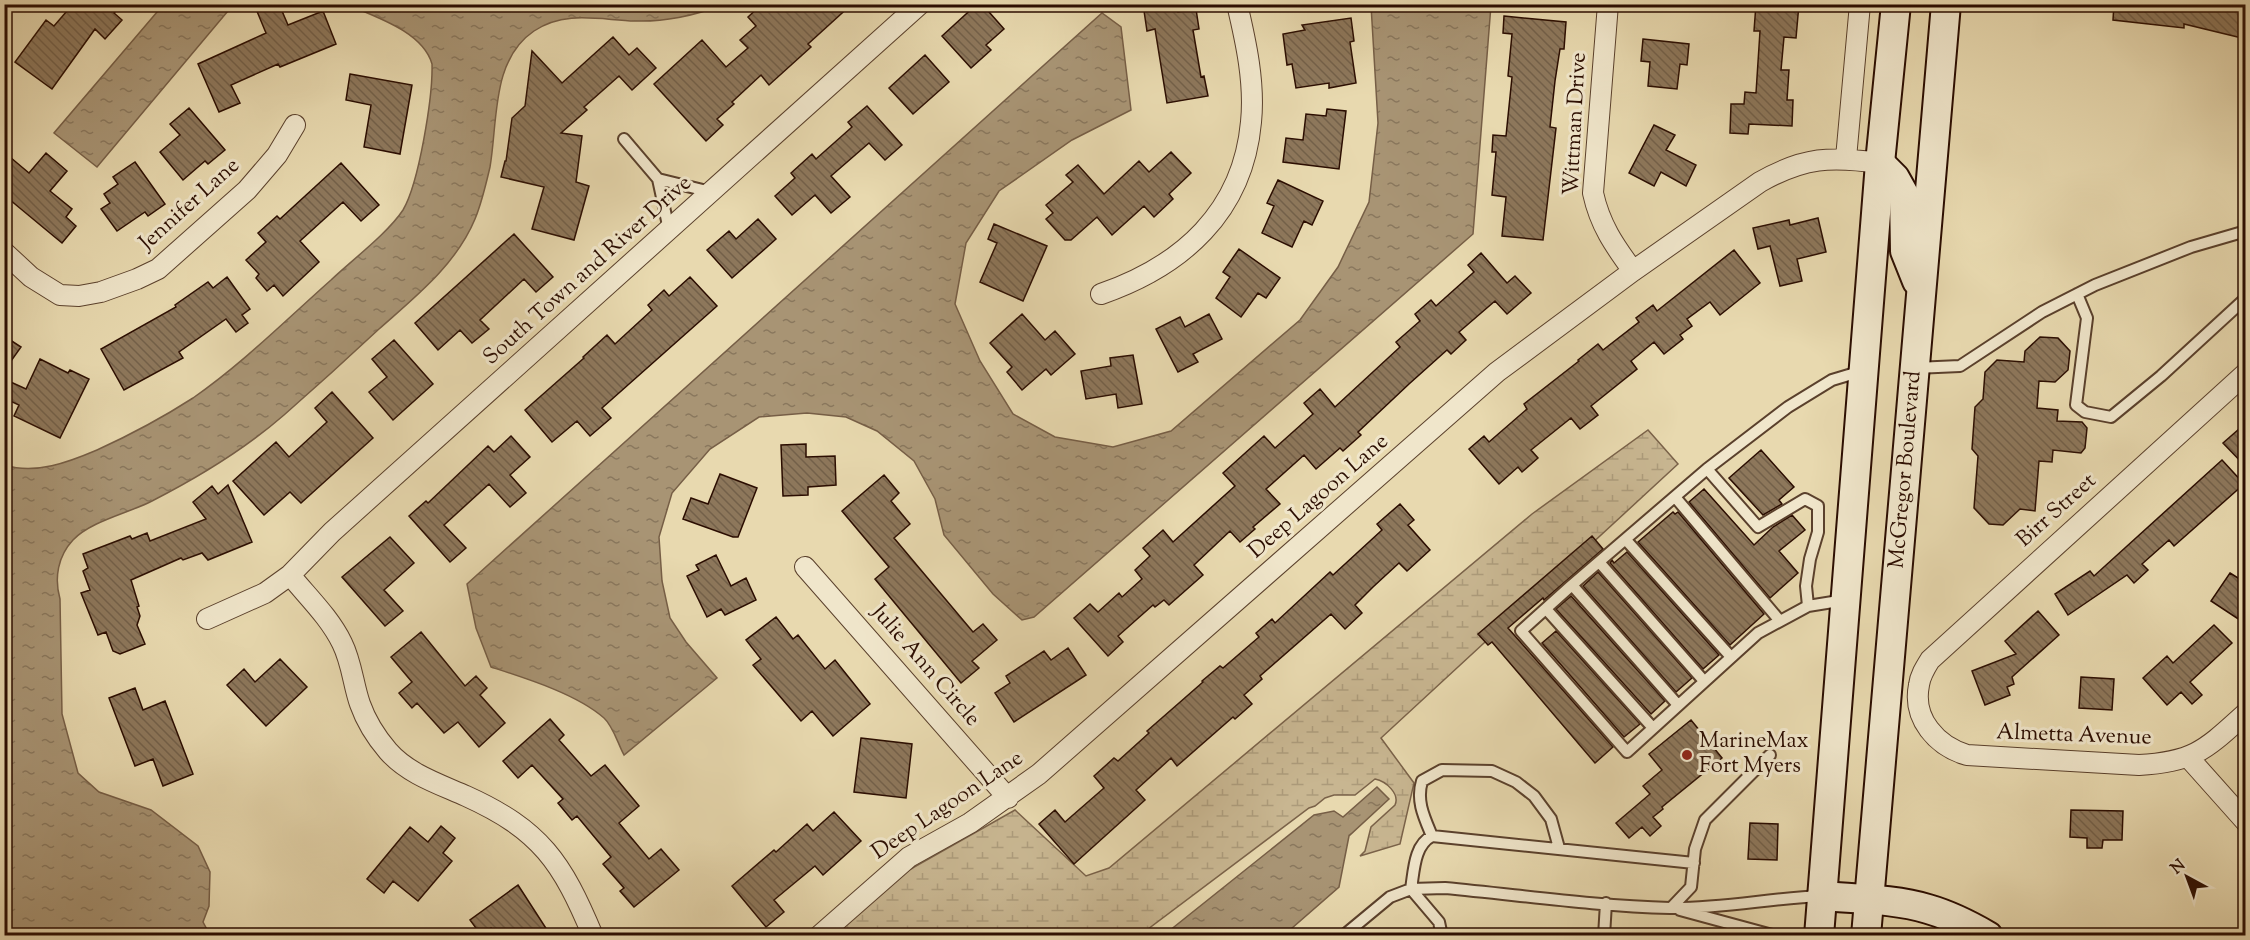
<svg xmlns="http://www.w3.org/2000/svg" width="2250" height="940" viewBox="0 0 2250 940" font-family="'Sorts Mill Goudy',serif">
<defs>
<pattern id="wetland-marsh" width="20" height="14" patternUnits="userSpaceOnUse" patternTransform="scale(1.5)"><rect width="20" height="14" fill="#c8b691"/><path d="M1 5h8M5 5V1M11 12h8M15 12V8" fill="none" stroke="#ac9b7b"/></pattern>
<pattern id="water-ripples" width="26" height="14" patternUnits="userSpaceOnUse" patternTransform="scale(1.5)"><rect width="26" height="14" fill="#a89474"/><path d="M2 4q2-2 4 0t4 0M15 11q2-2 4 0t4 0" fill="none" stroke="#89775d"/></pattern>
<pattern id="building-back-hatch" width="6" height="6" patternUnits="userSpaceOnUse" patternTransform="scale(1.5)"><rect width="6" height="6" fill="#8d775b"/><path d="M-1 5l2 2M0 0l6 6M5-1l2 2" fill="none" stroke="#736049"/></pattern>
</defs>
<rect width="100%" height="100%" fill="#e8d9af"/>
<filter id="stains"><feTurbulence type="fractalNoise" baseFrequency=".00333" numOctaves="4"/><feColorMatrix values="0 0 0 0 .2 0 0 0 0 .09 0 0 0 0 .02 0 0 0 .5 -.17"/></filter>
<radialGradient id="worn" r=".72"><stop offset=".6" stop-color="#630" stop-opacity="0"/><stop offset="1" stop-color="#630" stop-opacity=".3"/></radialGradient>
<path fill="url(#wetland-marsh)" stroke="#7a6249" stroke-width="1.5" d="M1648 430 1678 464 1381 738 1414 783 1400 844 1360 856 1365 851 1371 827 1395 805C1400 794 1386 781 1375 779L1355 795H1334L1325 798 1315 806 1309 808 1140 935 834 936 900 875 1015 810 1086 876 1109 868 1532 514Z"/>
<path fill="url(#water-ripples)" stroke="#765e46" stroke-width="1.5" d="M163 5H233L97 167 54 133Z
M348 5H721C695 16 663 22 635 21 600 20 565 10 534 31 491 60 498 121 490 167 486 184 482 202 475 219 456 265 415 297 379 329 348 358 316 387 284 415 245 449 199 477 152 501 129 513 91 521 73 540 58 556 54 578 60 599L62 714 78 773 99 792 151 810 198 846 210 872 209 906 203 922 210 935H5V465C35 475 69 462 97 450 130 435 162 418 193 398 242 364 286 320 331 280 352 260 388 233 403 210 419 183 433 96 432 64 423 32 376 17 348 5Z
M1371 5H1491L1473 234 1034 617 1022 620 993 594 944 535 935 499 914 461 877 431 846 417 807 413 759 417 710 449 672 493 659 537 662 581 670 618 686 642 717 678 624 755C618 744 613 726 604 718 577 694 525 678 491 667L476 628 467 584 1102 13 1121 27 1131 110 1072 140 999 191 966 243 955 304 980 361 1013 414 1055 437 1113 447 1171 431 1300 320 1338 267 1369 202 1378 123Z
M1377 787 1389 799 1349 836 1339 887 1284 935H1164L1314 815 1334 811 1343 817Z"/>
<path fill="url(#building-back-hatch)" stroke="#2b0d01" stroke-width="1.5" d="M73 4H122L114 13 122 20 105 39 95 29 52 89 15 62 46 20 54 26Z
M254 4H279L288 25 323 11 336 44 280 67 278 64 231 85 240 103 219 112 198 64 266 33Z
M762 4H852L808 44 811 47 769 85 761 75 732 102 734 104 717 119 723 125 706 141 654 84 702 40 726 67 748 48 740 40 756 26 748 17Z
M977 4H982L1004 29 986 45 991 50 971 68 942 36Z
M1143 4H1177L1178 12 1196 9 1199 29 1193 30 1201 77 1204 76 1208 96 1167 103 1155 29 1147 31Z
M1756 4H1799L1796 38 1784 37 1781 70H1789L1787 100H1793L1792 126 1749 124 1748 134 1730 133 1731 104H1744L1745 92 1756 93 1760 31H1754Z
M2114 4H2246V39L2184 24V28L2113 20Z
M1504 16 1566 22 1564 49H1560L1555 81 1550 127 1556 128 1543 240 1502 236 1506 197 1492 195 1496 152H1492L1493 135 1506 136 1512 77 1508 76 1512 34 1503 33Z
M1351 18 1354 41 1350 42 1356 83 1329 88V83L1296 88 1292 64 1287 65 1283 34 1305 30 1302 25Z
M613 37 629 55 637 48 656 68 632 90 619 76 584 107 587 110 561 133 582 136 576 182 589 186 574 240 532 229 544 187 501 177 505 161H506L512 118 525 106 532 51 562 83Z
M1643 39 1689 44 1687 65 1680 64 1677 89 1648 86 1650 62 1641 61Z
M925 55 949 82 913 114 889 88Z
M350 74 412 85 400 154 364 147 371 105 346 100Z
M867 106 902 145 885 160 869 143 831 176 850 197 831 213 815 195 792 215 775 196 795 178 791 173 812 154 816 159 852 127 848 122Z
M189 108 225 150 208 164 205 161 183 180 160 152 180 135 170 124Z
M1327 109 1346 111 1339 169 1283 162 1286 138 1303 140 1306 114 1326 116Z
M1654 125 1675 135 1666 150 1696 165 1686 186 1661 172 1654 186 1629 173Z
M4 152 29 173 46 153 67 171 50 191 72 209 66 217 76 226 62 243 4 195Z
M1171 152 1191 173 1169 194 1173 199 1154 217 1144 206 1112 235 1097 217 1071 240H1065L1046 219 1053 213 1046 205 1073 182 1066 175 1078 165 1104 194 1139 161 1149 172Z
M135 162 165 204 148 216 145 212 117 231 101 209 110 203 104 194 118 184 113 177Z
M341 163 379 205 361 221 343 202 300 241 319 262 283 296 274 285 267 291 256 278 259 274 246 260 266 242 258 233 277 216 280 219Z
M1278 180 1323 201 1312 225 1304 221 1292 247 1262 233 1274 206 1267 203Z
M1818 218 1826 252 1797 259 1802 281 1780 286 1770 246 1758 249 1753 228 1789 220 1790 225Z
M758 219 776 239 732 278 707 250 729 231 736 239Z
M994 224 1047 246 1023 301 980 282 997 243 988 239Z
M514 234 553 277 536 292 524 279 480 320 489 329 472 343 460 330 438 350 415 323Z
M1239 249 1280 278 1266 298 1258 293 1241 317 1216 298 1230 277 1223 272Z
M1734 250 1760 283 1720 315 1710 302 1687 319 1692 326 1680 335 1683 339 1664 354 1654 342 1631 361 1637 369 1591 406 1598 415 1580 429 1571 418 1531 450 1538 458 1522 472 1518 467 1499 484 1469 449 1484 436 1489 442 1527 409 1524 404 1579 361 1578 360 1598 344 1603 350 1639 322 1636 318 1653 305 1657 311Z
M1481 253 1507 283 1515 276 1531 293 1507 314 1495 301 1459 332 1466 340 1451 354 1447 350 1409 384 1358 432 1361 435 1343 451 1340 448 1316 469 1304 455 1266 489 1280 504 1253 527 1255 529 1240 542 1230 531 1194 565 1203 575 1169 605 1164 600 1155 607 1153 605 1118 636 1123 642 1108 656 1074 618 1090 604 1098 612 1119 593 1122 597 1142 579 1135 570 1150 556 1143 548 1163 530 1173 542 1235 486 1223 473 1264 436 1275 448 1313 414 1304 403 1320 389 1335 407 1400 347 1396 342 1420 321 1415 314 1431 300 1436 306 1474 272 1468 265Z
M227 277 250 309 242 315 248 323 236 332 226 319 179 352 183 358 124 390 101 349 176 307 175 305 208 282 213 288Z
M690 277 717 306 602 408 611 418 590 436 577 421 552 442 525 410 584 358 583 357 607 335 615 344 652 310 648 305 664 290 669 296Z
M1022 314 1045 340 1055 331 1075 354 1051 375 1046 369 1022 390 1007 372 1012 367 990 343Z
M1209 314 1222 339 1193 354 1198 362 1178 372 1156 329 1180 317 1185 327Z
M4 336 21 347 4 371Z
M2040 337 2058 338 2070 351 2068 370 2055 382 2039 381 2037 408 2058 410 2057 421 2082 422 2087 428 2085 448 2081 453 2053 450 2052 462 2039 461 2035 511 2020 509 2003 525 1989 524 1974 508 1978 456 1972 449 1975 407 1983 399 1985 372 1997 360 2024 362 2025 351Z
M394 340 433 384 393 420 369 392 387 377 372 359Z
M1133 355 1142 404 1118 408 1116 394 1086 399 1081 371 1111 366 1110 358Z
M40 359 68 373 70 370 89 379 60 438 14 416 19 405 4 398V379L26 389Z
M332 392 373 438 301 503 290 492 264 515 233 481 276 442 289 457 327 422 315 408Z
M2246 423V467L2223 443Z
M511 436 530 457 510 475 526 493 510 507 489 484 444 525 466 548 450 562 409 516 426 501 428 503 488 446 494 452Z
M806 444V457L835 456 836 485 808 487V495L783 496 781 445Z
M1761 450 1794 487 1779 500 1782 504 1763 515 1729 478Z
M2222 460 2244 484 2174 546 2169 540 2142 564 2148 570 2134 583 2127 575 2068 615 2055 594 2090 571 2094 576Z
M720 474 757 488 738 537H733L683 519 691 498 708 504Z
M884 475 899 493 891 501 910 524 894 538 973 632 983 624 997 640 972 661 979 668 961 683 875 579 889 567 842 511Z
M228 485 252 542 208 560 202 553 183 560 181 558 131 580 139 606 137 607 140 616 137 625 145 644 120 654 113 651 106 632 98 635 81 593 90 590 83 571 88 568 83 554 130 536 132 539 147 533 150 541 206 519 193 502 212 486 218 494Z
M1704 489 1754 545 1773 527 1792 515 1805 530 1779 551 1798 573 1770 598 1689 502Z
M1400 504 1414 520 1408 525 1430 550 1407 571 1399 563 1373 587 1355 605 1362 613 1345 629 1331 614 1260 676 1262 679 1244 695 1252 704 1235 719 1233 717 1177 766 1171 758 1136 790 1145 800 1074 864 1039 824 1055 810 1065 822 1104 788 1094 776 1114 758 1118 761 1149 733 1147 731 1203 682 1202 681 1220 666 1223 668 1259 637 1256 633 1272 619 1275 623 1330 572 1333 575 1382 530 1377 524Z
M1673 512 1675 514 1678 512 1764 614 1730 645 1638 542Z
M1592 536 1603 549 1544 600 1543 598 1508 628 1613 747 1595 763 1492 642 1488 645 1478 634Z
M390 537 414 563 384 590 403 611 385 626 342 577Z
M1627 552 1719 655 1703 669 1610 563 1612 560 1614 563Z
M716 555 731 586 746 578 756 600 725 615 721 609 707 617 687 576 699 570 696 565Z
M1598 572 1692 678 1676 692 1583 586Z
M2230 573 2246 583V624L2211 601Z
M1571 596 1665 701 1651 714 1556 609Z
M2038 611 2059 635 2012 677 2014 684 2007 687 2010 695 1985 705 1972 671 2016 654 2005 641Z
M776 617 793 639 798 635 825 669 835 660 870 704 833 736 812 711 801 721 753 665 761 659 746 640Z
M2214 625 2232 643 2190 682 2202 695 2192 704 2181 692 2167 705 2143 678 2167 656 2173 663Z
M1556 631 1640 724 1624 737 1542 643Z
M421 632 465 686 476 676 487 688 480 695 505 723 479 747 458 722 444 733 417 703 412 708 399 693 412 682 391 657Z
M1068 648 1086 675 1014 722 995 693 1010 683 1006 676 1044 651 1051 660Z
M280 659 307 687 266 726 227 685 244 669 255 682Z
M2081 677 2114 679 2112 710 2079 708Z
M135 688 143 710 165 701 193 774 163 786 153 759 135 766 109 698Z
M550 719 564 735 559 740 591 776 605 765 639 806 619 823 649 859 661 849 679 870 634 907 620 891 624 888 603 864 611 857 577 816 572 820 558 803 563 799 532 765 518 778 503 761Z
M1691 720 1722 758 1662 807 1663 809 1653 817 1661 826 1650 836 1642 827 1629 838 1616 823 1650 794 1643 786 1662 770 1649 754Z
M861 738 912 744 906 798 854 792Z
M2071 810 2123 811 2122 840H2103L2102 848H2087V838L2070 837Z
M834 812 861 841 823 875 815 866 774 900 784 912 766 927 732 886 774 850 776 852 807 824 813 831Z
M1750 823 1778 824 1777 860 1748 859Z
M441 826 455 838 443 853 452 861 418 901 393 881 384 893 367 879 410 827 428 842Z
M518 885 551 936H496L491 928 481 935 470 920Z"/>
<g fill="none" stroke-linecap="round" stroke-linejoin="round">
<defs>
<path id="lane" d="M624 139 658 179 669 230
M658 179 711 192
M2077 294 2087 318 2076 405 2085 412 2111 417 2161 376 2246 298
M1915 368 1960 366 2042 312 2095 285 2191 247 2246 231
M1707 469 1758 527 1805 499 1818 506V532L1810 559 1806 586 1808 606
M1675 497 1780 621
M1626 540 1731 657
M1599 562 1704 681
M1572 585 1678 705
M1845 600 1808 606 1758 633 1627 752 1521 631 1572 585 1707 469 1788 407 1832 380 1862 371
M1546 609 1653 728
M1432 836C1424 817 1416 801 1422 781L1442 770 1492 771 1516 782 1534 796 1551 819 1559 848
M1671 908 1691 887 1695 849 1705 820 1770 755
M1680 910 1776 936
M1343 936 1390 897 1411 889 1445 888C1520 895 1595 906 1670 908 1720 909 1771 898 1821 896
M1442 936 1439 922 1411 889C1414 871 1414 845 1432 836L1694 863
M1604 936 1606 903"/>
<path id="street" d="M1608 4 1593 193C1600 225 1614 245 1633 271
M1846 158 1860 4
M4 252 31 277 60 295 79 296 101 292 137 279 158 269 247 190 277 155 295 125
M1101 294C1182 266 1243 212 1251 122 1255 83 1246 42 1237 4
M2246 373 1930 660C1925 668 1920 676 1919 685 1912 719 1937 746 1967 755L2139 765C2195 762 2206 749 2246 713
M805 567 1008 798
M290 575C308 597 330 618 342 643 352 663 353 684 360 704 366 721 376 737 388 751 408 774 439 784 466 796 541 830 562 862 593 936
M207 619 265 593 290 575 332 532 920 4
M2188 757 2246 822
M819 936 909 857 970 823 1039 774 1497 372 1633 271 1760 182C1804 157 1831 156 1880 163"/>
<g id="secondary">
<path d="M1880 163 1895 178 1904 194 1905 251 1917 281"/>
<path d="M1822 896C1856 899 1895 899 1928 909 1949 915 1969 925 1988 936"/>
<path d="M1819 936 1880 163 1896 4"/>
<path id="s1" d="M1866 936 1946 4"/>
</g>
</defs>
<use href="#lane" stroke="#5a402c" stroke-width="14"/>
<use href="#street" stroke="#5a402c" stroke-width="22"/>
<use href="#secondary" stroke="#2b0d01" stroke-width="32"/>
<use href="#lane" stroke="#f0e6cb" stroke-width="10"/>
<use href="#street" stroke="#f0e6cb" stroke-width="20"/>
<use href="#secondary" stroke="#f0e6cb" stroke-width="28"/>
</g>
<circle fill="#8f2418" stroke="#f0e6cb" stroke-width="2" cx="1687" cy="755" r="6"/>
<g text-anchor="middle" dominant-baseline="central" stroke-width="6" stroke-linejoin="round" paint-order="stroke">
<g font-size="22" fill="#2b0d01" stroke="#f0e6cb">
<text transform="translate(1576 124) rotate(-87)">Wittman Drive</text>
<text transform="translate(190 205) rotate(-42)">Jennifer Lane</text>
<text transform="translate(588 271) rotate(-42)">South Town and River Drive</text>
<text stroke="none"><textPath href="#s1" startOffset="468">McGregor Boulevard</textPath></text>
<text transform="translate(1319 497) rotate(-41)">Deep Lagoon Lane</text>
<text transform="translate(2057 511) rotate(-42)">Birr Street</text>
<text transform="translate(925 666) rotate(49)">Julie Ann Circle</text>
<text transform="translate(2074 736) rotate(2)">Almetta Avenue</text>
<text transform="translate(948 806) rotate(-34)">Deep Lagoon Lane</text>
</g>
<g font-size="22" fill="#2b0d01" stroke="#f0e6cb" text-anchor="start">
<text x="1699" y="742">MarineMax<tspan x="1699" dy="25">Fort Myers</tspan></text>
</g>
</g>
<rect width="2250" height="940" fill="none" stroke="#e8d9af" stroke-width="24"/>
<rect x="6" y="6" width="2238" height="928" fill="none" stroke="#2b0d01" stroke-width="3"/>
<rect x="12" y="12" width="2226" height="916" fill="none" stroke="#2b0d01" stroke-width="1.5"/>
<g transform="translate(2187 877) rotate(319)" stroke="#f0e6cb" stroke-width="4.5" paint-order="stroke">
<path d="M0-4.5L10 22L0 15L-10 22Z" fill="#2b0d01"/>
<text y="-9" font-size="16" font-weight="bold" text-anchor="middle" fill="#2b0d01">N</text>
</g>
<rect width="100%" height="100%" filter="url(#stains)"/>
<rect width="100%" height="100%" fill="url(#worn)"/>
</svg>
